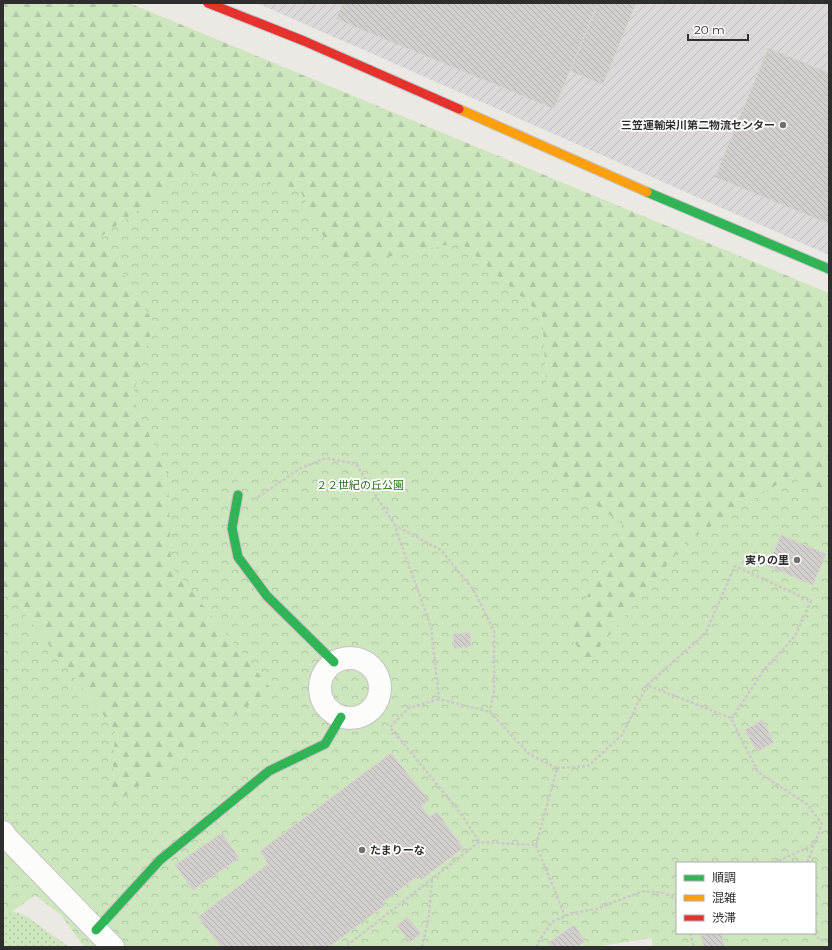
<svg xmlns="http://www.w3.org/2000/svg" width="832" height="950" viewBox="0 0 832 950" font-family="Montserrat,'Noto Sans JP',sans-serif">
<defs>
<pattern id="industrial-furrows" width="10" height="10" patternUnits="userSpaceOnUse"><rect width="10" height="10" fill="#dcd9db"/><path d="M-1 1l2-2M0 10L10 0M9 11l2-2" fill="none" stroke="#bdbbbc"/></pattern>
<pattern id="grass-dots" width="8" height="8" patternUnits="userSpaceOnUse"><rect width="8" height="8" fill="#cee6be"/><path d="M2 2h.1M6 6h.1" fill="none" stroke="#b1c6a4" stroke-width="1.8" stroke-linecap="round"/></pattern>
<pattern id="forest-firs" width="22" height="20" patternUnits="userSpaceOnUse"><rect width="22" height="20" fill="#cee6be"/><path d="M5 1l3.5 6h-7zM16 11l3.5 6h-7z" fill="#b1c6a4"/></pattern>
<pattern id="park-crowns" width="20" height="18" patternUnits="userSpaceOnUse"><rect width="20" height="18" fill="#cee6be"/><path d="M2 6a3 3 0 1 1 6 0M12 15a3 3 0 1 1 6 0" fill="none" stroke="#b1c6a4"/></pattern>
<pattern id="building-back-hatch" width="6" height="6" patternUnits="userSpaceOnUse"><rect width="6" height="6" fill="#d1cecb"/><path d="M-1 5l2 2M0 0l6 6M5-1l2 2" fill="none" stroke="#b4b1af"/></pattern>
</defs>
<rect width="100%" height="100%" fill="#ece8e4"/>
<path fill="url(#industrial-furrows)" d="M257 3H829V255L284 15Z"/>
<path fill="url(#grass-dots)" d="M3 908 26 916 69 947H3Z"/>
<path fill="url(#forest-firs)" d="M3 3H129L829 293V531L610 685 305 673 93 874 3 613Z"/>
<path fill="url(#park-crowns)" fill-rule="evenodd" d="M191 173 299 188 339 267 460 242 542 315 552 474 625 526 568 632 587 662 686 542 795 473 829 497V947H652V938L595 947H84L61 915 35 895 3 919V586L115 730 111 806 271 689 171 566 168 476 132 397 154 323 100 237ZM677 863H815V933H677Z"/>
<path fill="url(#building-back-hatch)" stroke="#d7d4d0" d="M343 3H598L554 109 336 19Z
M598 3H636L603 85 570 71Z
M768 48 829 73V224L715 177Z
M781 535 826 554 813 585 768 566Z
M470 633 471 647 454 648 453 634Z
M762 720 774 742 757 752 745 730Z
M391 753 429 800 421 806 429 817 437 812 463 848 421 880 418 876 383 902 385 905 329 947H314L312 944 308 947H221L198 917 268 864 260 851Z
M222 833 239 858 193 890 175 865Z
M407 917 421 933 410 942 397 925Z
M574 925 585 941 577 947H551L548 943Z
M709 933H721L725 947H704L701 936Z"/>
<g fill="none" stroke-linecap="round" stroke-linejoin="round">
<defs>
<path id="street" d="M320 688a30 30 0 1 1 60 0a30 30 0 1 1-60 0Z
M3 832 7 838 113 947"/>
<path id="fast" d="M647 192 829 269
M238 495 232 528 238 557 267 596 334 662
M96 930 160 860 269 771 325 744 341 717"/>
<path id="slow" d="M459 109 647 192"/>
<path id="jam" d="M208 3 304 41 459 109"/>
</defs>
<use href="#street" stroke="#c5c4c5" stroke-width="24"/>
<use href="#fast" stroke="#c5c4c5" stroke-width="11"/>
<use href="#slow" stroke="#c5c4c5" stroke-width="11"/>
<use href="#jam" stroke="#c5c4c5" stroke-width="11"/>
<path stroke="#c9c9c8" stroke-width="2.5" stroke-dasharray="3 2" stroke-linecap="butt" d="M258 497 301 468 326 458 356 464 394 524 431 627 439 699 490 712 529 754 557 768 536 845 479 842 345 947
M394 525 441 550 473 589 494 631V691L490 712
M647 685 705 634 735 566 811 601 795 636 764 670 732 718
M439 699 409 708 390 727 462 815 479 842
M557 768 588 766 622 735 647 685 731 718 758 772 807 804 822 824 807 863
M536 845 565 916
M774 863 815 844
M690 933 694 947
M814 933 820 940H829
M422 947 429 916 432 879
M538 947 537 944 552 922 572 913 596 909 643 891 664 893 677 900"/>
<use href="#street" stroke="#fcfcfb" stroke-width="22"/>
<use href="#fast" stroke="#30b455" stroke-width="9"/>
<use href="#slow" stroke="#ff9f0a" stroke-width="9"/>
<use href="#jam" stroke="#e5322d" stroke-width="9"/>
</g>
<g fill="#706f6e" stroke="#fff" stroke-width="1.5">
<circle cx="783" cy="125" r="4"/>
<circle cx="797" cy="560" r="4"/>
<circle cx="362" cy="850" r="4"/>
</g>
<g text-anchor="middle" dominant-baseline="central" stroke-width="3.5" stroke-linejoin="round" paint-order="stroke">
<g font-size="11" font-weight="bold" fill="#2e2e2e" stroke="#fff" text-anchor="end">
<text x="775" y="125">三笠運輸栄川第二物流センター</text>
<text x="789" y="560">実りの里</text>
<text x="370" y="850" text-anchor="start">たまりーな</text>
</g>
<g font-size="11" fill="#2c6e1b" stroke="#fff">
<text x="360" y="485">２２世紀の丘公園</text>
</g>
</g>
<rect width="832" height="950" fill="none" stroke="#2e2e2e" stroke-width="8"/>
<rect x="676" y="862" width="140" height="72" fill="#ffffff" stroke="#ababab"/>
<rect x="684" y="875" width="20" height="6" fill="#30b455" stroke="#ababab"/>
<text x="712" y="882" font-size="12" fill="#2e2e2e">順調</text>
<rect x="684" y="895" width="20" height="6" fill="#ff9f0a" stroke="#ababab"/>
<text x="712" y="902" font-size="12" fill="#2e2e2e">混雑</text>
<rect x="684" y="915" width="20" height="6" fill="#e5322d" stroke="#ababab"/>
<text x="712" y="922" font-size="12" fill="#2e2e2e">渋滞</text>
<path d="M688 34v6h60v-6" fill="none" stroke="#2e2e2e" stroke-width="2"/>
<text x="694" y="34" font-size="12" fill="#2e2e2e" stroke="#ffffff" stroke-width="3" paint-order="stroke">20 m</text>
</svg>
